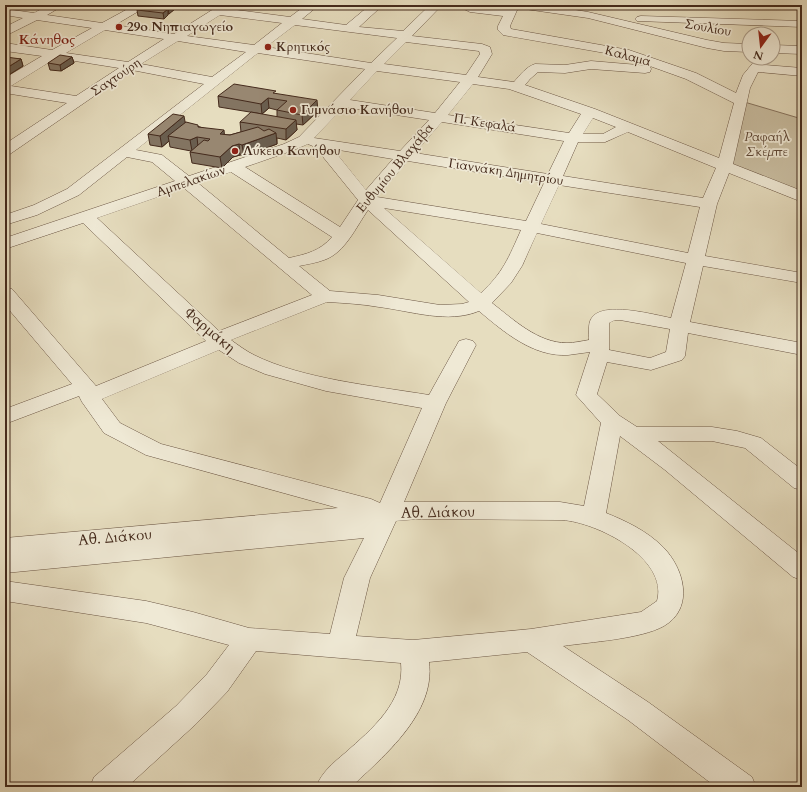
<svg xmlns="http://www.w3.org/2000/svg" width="807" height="792" viewBox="0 0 807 792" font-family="Cardo,serif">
<rect width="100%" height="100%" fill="#e6ddbf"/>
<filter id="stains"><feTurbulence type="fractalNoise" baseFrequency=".005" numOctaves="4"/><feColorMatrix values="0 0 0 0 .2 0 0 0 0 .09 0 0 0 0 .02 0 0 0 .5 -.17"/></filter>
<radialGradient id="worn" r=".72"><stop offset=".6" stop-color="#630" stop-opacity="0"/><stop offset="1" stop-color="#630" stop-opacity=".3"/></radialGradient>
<path fill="#cabfa3" stroke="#877460" d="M741 101 802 119V197L725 165Z"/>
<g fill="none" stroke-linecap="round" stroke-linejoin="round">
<defs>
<path id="minor" d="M49 5H64L47 15 102 23 135 5H149L115 25 174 34 220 5H234L229 9 290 17 306 5H319L302 19 346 25 370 5H383L359 27 403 31 430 5H442L412 36 482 44 490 47 492 54 478 77 514 82C520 75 526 67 535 64L565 65 591 61 650 66 651 69 650 72 645 73 591 69 565 73 538 72 530 79 525 85 595 109 719 158 734 103 686 79 622 56 503 35 498 30V26L503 16 470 12 464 9 470 6 506 10 508 5H544L588 12 707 40 724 43 749 44V52L724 51 707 48 588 18 518 8 510 26 511 29 629 50 696 73 736 93 743 75 757 58H770L765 65 802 68V76L758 72 750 88 733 164 802 191V202L729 173 717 204 705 256 802 273V283L703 266 690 322 802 343V355L688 333 685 356 682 360 651 370 607 362 597 394 620 416 637 427H712L737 431 761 438 802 470V490L794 488 745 448 712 441H658L802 556V580L793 577 665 470 620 436 606 513C626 521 647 531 663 547 684 568 695 608 664 626 641 639 590 642 563 646L648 702 752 777 756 787H716L628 720 527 652 429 662C436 713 384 756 351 787H316C322 772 333 763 345 753 372 729 405 702 401 663L256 651 227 692 196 724 127 787H90L94 777 176 706 207 674 229 645 146 623 5 601V581L146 601 193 612 249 628 330 634 344 578 364 538 5 573V538L338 508 146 455 104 433 82 402 79 396 5 424V409L72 384 5 305V287L12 289 96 386 206 341 83 223 5 249V238L175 181 152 162 127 157 79 195 37 215 5 225V215L34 205 67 189 204 84 132 70 10 154 5 155V144L67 103 5 93V78L42 56 5 51V43L52 50 92 28 37 20 5 36V27L23 18 5 15V9L34 13ZM220 15 282 23 254 45 187 36ZM295 25 397 38 371 63 266 47ZM105 30 164 39 128 62 66 53ZM178 41 246 52 212 77 141 64ZM406 42 479 51 480 54 466 75 384 64ZM258 53 365 69 299 137 284 144 189 176 162 155 136 150ZM56 58 119 68 76 96 11 86ZM377 71 460 82 435 113 350 100ZM473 84 509 89 581 114 569 133 448 115ZM344 107 429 120 400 151 314 138ZM593 118 616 127 603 134H583ZM442 122 564 141 548 174 415 153ZM628 132 716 168 703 198 563 176 578 142H605ZM308 144 315 147 358 200 340 227 245 167 294 150ZM333 149 393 159 366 190ZM408 161 544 183 526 221 377 197ZM231 172 332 237C320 251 307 254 289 258L198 183ZM559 185 700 207 688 253 541 224ZM184 188 312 295 219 331 97 218ZM384 208 521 230C509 257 503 273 481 293ZM368 210 469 302 462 304 440 305 378 295 330 291 299 266C308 264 316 263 324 260 345 253 356 227 368 210ZM537 233 686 263 671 318C655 315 601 300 591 319 588 324 589 334 589 340 582 341 574 343 567 343 538 343 514 320 492 303L511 283 522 266ZM327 302C344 303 362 304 379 307 411 311 448 324 479 311 504 332 533 357 568 355 575 354 583 353 590 352L576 395 601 423 584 506 560 502H404L446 403 476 345 473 341 466 339 459 341 429 395C375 386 302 379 254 355 246 351 238 345 231 340ZM615 320H620L670 329 666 352 650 358 609 350V323ZM219 350 239 363 265 374 326 391 422 408 380 503 371 499 161 444 120 423 102 399ZM418 519 562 520C596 522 669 558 657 601L641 612 531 629 413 640 356 636 370 578 396 521Z
M641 16 802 21V27L637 21 635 19 637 17Z
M773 45 802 46V54L773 53Z"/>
</defs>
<use href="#minor" stroke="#6c5745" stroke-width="1"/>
<use href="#minor" fill="#efe9d5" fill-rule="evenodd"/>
</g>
<path fill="#837461" stroke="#442a1c" d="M147 5H174L175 9 168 14V15L164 19 138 16 137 10 147 7Z
M72 57 74 63 61 71 50 70 48 63Z
M5 58 21 59 23 66 7 76H5Z
M276 94 318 111 303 125 296 124 297 130 286 140 277 138V144L244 156 240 155 233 157 222 168 192 163 190 152 191 151 170 147 169 141 162 147 150 145 148 134 185 122 224 135H230L241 132 240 122 277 117V110L269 108 262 114 219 107 218 96Z"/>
<path fill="#6a5e4f" stroke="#442a1c" d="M172 5H174L175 9 169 14 168 8Z
M168 9V15L164 19 163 13Z
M72 57 74 63 61 71 60 65Z
M21 59 23 66 7 76 5 69Z
M268 98 269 108 262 114 261 104Z
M317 100 318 111 303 125 302 115Z
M184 116 186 127 168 136 169 141 162 147 160 136Z
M296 120 297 130 286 140V129Z
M224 130 225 141 220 134Z
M276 133 277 144 244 156 242 145Z
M197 137 198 147 192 151 190 140Z
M239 144 240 155 233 157 222 168 220 157 232 146Z"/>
<path fill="#988771" stroke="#442a1c" d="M147 5H172L168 8Z
M142 6 168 9 163 13 137 10Z
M60 55 72 57 60 65 48 63Z
M6 57 21 59 5 69V58Z
M234 84 276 91 273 93 317 100 302 115 277 110 287 101 268 98 261 104 218 96Z
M251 112 296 120 286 129 240 122Z
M173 114 184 116 160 136 148 134Z
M186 122 198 125V127L224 130 220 134 230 135 258 127 264 131 269 129 276 133 242 145 239 144 232 146 220 157 190 152 204 140 208 141 210 139 197 137 190 140 168 136Z"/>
<g fill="#8f2418" stroke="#efe9d5" stroke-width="1.5">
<circle cx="119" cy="27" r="4"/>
<circle cx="268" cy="47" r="4"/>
<circle cx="293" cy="110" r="4"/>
<circle cx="235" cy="151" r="4"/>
</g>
<g text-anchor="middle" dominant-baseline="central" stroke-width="3.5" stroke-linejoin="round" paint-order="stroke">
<g font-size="13" font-weight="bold" fill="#442a1c" stroke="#efe9d5" text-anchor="start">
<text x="127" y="27">29ο Νηπιαγωγείο</text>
<text x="276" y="47">Κρητικός</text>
<text x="301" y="110">Γυμνάσιο Κανήθου</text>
<text x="243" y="151">Λύκειο Κανήθου</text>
</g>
<g font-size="13" fill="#442a1c" stroke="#efe9d5">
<text transform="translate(708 28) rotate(10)">Σουλίου</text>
<text transform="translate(628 56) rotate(15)">Καλαμά</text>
<text transform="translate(116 77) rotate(-34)">Σαχτούρη</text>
<text transform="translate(485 123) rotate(9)">Π. Κεφαλά</text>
<text transform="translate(395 168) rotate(-50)">Ευθυμίου Βλαχάβα</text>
<text transform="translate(506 172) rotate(9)">Γιαννάκη Δημητρίου</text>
<text transform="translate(191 181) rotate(-19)">Αμπελακίων</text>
</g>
<g font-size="13" font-style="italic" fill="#5f4837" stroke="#efe9d5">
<text x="767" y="137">Ραφαήλ<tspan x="767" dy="15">Σκέμπε</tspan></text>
</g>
<g font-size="14" font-weight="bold" fill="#7a1f14" stroke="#efe9d5">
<text x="47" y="39">Κάνηθος</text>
</g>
<g font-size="15" fill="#442a1c" stroke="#efe9d5">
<text transform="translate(210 330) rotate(40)">Φαρμάκη</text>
<text transform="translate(438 512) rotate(-1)">Αθ. Διάκου</text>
<text transform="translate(115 537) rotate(-5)">Αθ. Διάκου</text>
</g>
</g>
<rect width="807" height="792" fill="none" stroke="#e6ddbf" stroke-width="20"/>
<rect x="6" y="6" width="795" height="780" fill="none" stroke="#442a1c" stroke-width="2"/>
<rect x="10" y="10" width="787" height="772" fill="none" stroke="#442a1c"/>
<g transform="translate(761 46) rotate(195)"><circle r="19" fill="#efe9d5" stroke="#ab9d8b"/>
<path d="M0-3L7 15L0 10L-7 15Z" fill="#8f2418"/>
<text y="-6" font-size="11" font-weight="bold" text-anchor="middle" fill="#442a1c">N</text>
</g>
<rect width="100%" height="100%" filter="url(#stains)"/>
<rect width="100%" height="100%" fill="url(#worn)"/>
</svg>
